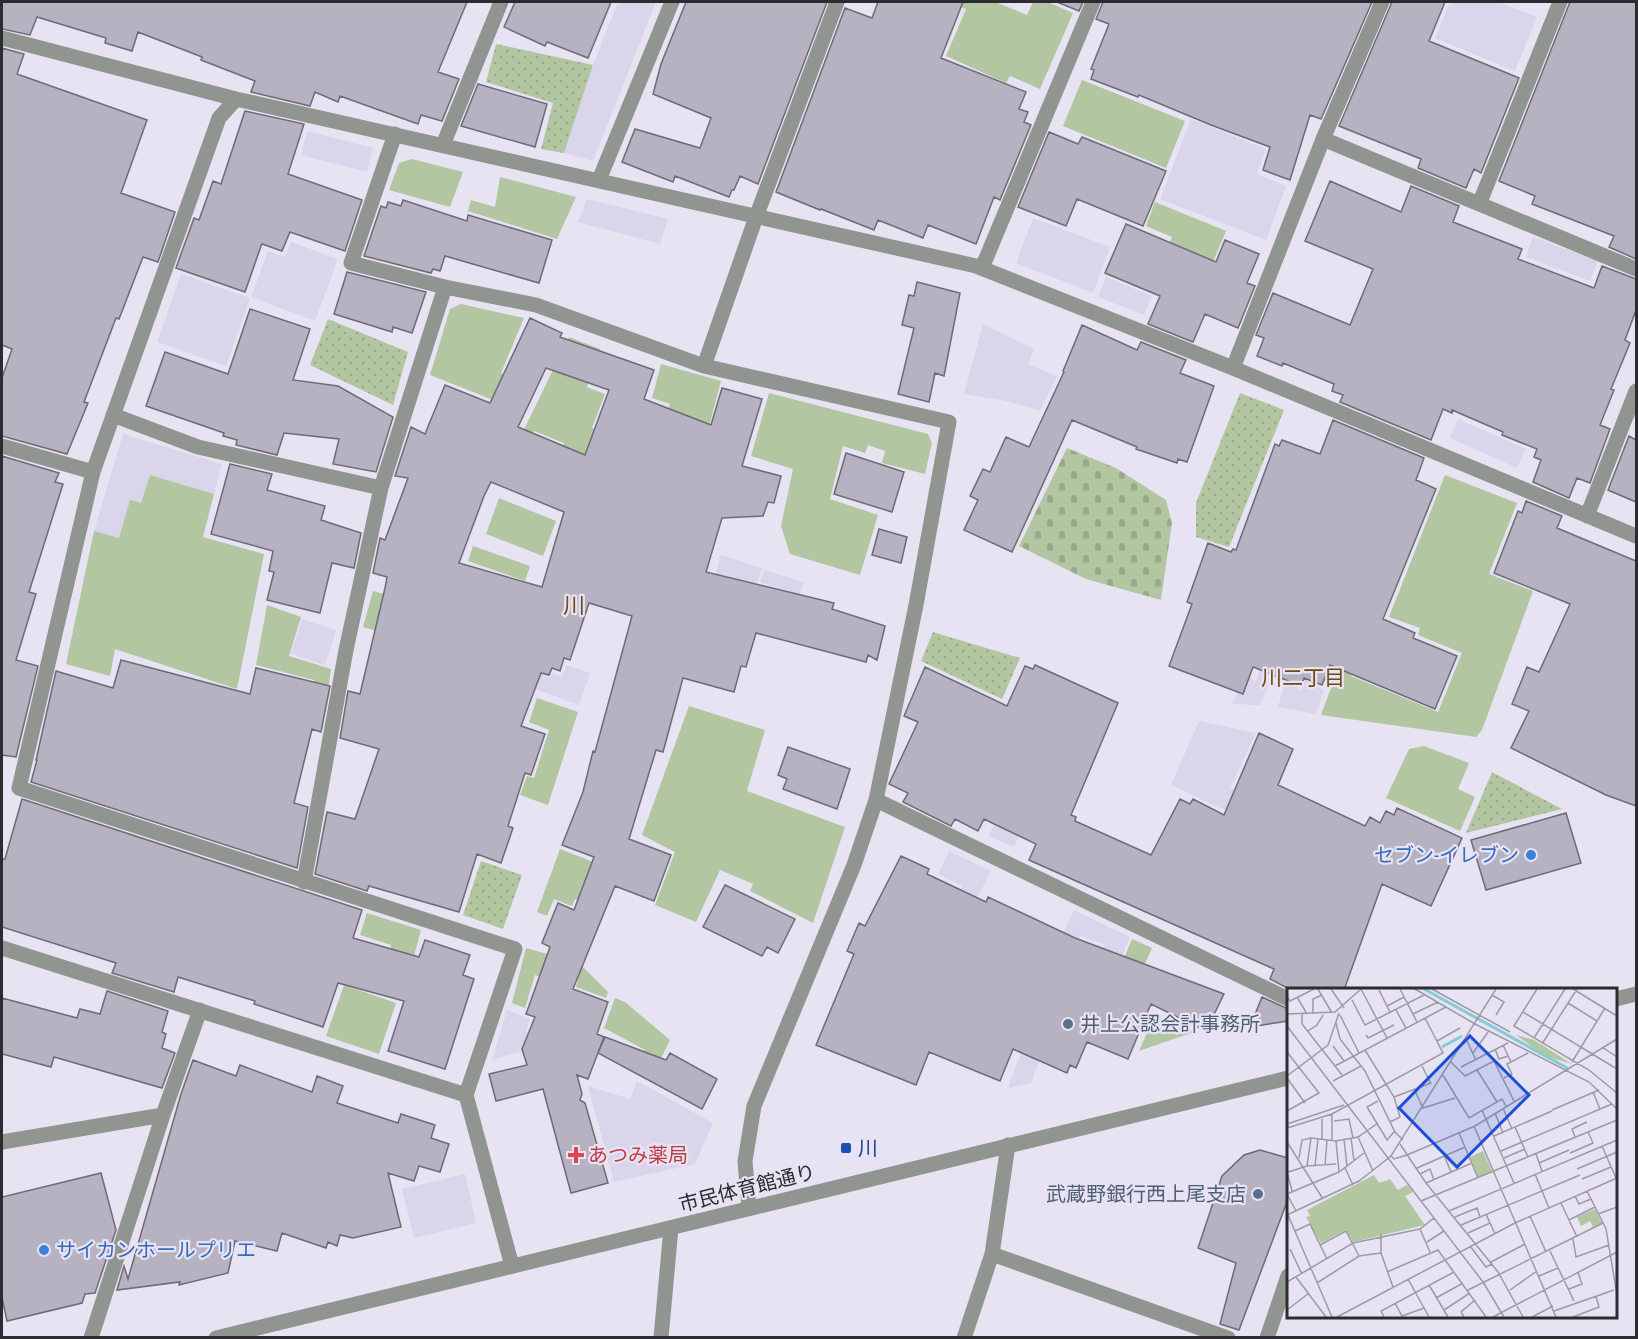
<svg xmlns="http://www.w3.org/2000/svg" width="1638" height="1339" viewBox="0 0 1638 1339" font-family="'Roboto Condensed','Noto Sans JP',sans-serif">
<defs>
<pattern id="grass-dots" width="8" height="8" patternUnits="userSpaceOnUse" patternTransform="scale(1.5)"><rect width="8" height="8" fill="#b2c6a1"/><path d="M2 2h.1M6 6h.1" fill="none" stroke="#99aa8b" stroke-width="1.8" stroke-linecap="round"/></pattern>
<pattern id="cemetery-stones" width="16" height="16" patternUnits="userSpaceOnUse" patternTransform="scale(1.5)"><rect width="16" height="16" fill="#b2c6a1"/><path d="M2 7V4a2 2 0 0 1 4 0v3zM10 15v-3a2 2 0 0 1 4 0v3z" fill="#99aa8b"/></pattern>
</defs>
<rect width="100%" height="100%" fill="#e8e3f3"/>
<path fill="#dad5ea" d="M618 2H656L593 161 564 153 593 65Z
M1450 2H1499L1537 17 1515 71 1435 38Z
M1191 119 1266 149 1257 174 1286 186 1266 240 1160 199Z
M307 131 373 148 367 172 301 155Z
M587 199 668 219 660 244 578 222Z
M1033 218 1110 247 1093 293 1016 263Z
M1533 237 1598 261 1590 281 1526 257Z
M291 242 338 259 315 321 251 297 268 251 285 257Z
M181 274 250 298 226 366 157 342Z
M1106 277 1152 296 1144 315 1098 297Z
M983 324 1034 349 1028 364 1057 376 1040 411 1007 401 964 394Z
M1458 419 1526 449 1517 468 1450 438Z
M123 434 222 464 214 494 150 475 141 504 130 501 119 539 94 531Z
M721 555 762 568 757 583 751 581 749 586 715 576Z
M764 570 804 582 794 614 786 612 791 592 760 582Z
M302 619 336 630 325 665 291 654Z
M1271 641 1284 647 1260 705 1232 704 1244 675 1256 681Z
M566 665 590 673 579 705 516 682 521 668 550 678 552 673 562 676Z
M1305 680 1324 690 1316 714 1278 707 1285 682 1301 690Z
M1199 721 1256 733 1230 788 1270 807 1260 827 1171 785Z
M1014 776 1040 787 1014 847 989 836Z
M949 851 991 871 975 903 958 895 962 886 938 874Z
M1074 910 1130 937 1120 961 1102 955 1104 944 1080 936 1061 989 1040 981Z
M1043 993 1062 1000 1031 1083 1008 1088Z
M507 1010 530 1019 526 1032 551 1040 550 1043 492 1060Z
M637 1081 713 1123 695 1164 614 1182 588 1086 630 1099Z
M465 1174 476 1223 414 1238 402 1189Z"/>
<path fill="url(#grass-dots)" d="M496 44 593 65 564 153 541 149 553 103 486 82Z
M328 319 408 352 393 405 310 365Z
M1240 393 1284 410 1229 547 1196 537V503Z
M933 632 1020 658 1002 699 921 661Z
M1492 772 1562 809 1466 833Z
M481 861 522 875 503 929 463 915Z"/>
<path fill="url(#cemetery-stones)" d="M1067 448 1116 468 1166 500 1172 523 1161 600 1086 579 1019 546Z"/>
<path fill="#b2c6a1" d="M956 2H995L1027 15 1033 2H1048L1073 13 1040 89 1010 76 1006 83 946 56 966 9 955 5Z
M1082 80 1185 121 1166 168 1063 126Z
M412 159 463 172 450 207 389 190 399 163Z
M500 177 576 197 557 239 468 211 471 200 495 207Z
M1155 202 1226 231 1213 262 1169 244 1172 237 1146 226Z
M461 304 524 318 501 373 532 387 521 411 430 375 450 309Z
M569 337 600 349 587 387 605 394 592 428 627 441 589 466 560 454 564 443 534 431 507 487 498 483Z
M661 364 721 381 702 453 662 432 670 404 652 398Z
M769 393 928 434 932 443 925 474 882 463 885 451 868 445 865 453 843 446 830 499 878 515 860 575 790 554 781 526 793 469 751 456Z
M150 475 214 494 203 537 264 554 237 689 115 649 110 676 66 664 94 531 119 538 130 500 141 503Z
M1445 475 1517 503 1489 574 1533 591 1482 730 1476 737 1321 715 1361 607 1377 614 1351 676 1438 712 1462 653 1418 635 1420 628 1389 617Z
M499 498 556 521 543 556 486 534Z
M473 546 530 566 525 581 468 561Z
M373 591 442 610 391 635 363 627Z
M267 605 301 617 289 656 331 669 328 691 313 686 314 680 256 665Z
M537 698 578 712 548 805 520 795 527 776 534 778 549 730 529 722Z
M689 706 765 730 747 791 845 827 813 923 750 891 753 884 720 870 696 922 655 905 675 852 642 835Z
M1424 746 1469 763 1458 789 1475 797 1460 831 1386 798 1409 749Z
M560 849 606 867 604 910 575 899 572 906 554 899 547 916 537 912Z
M367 913 421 930 414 956 391 949V945L360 935Z
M1132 939 1152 948 1136 984 1117 975Z
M526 948 579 963 608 992 606 998 576 987 578 980 556 972 553 981 535 975 525 1008 512 1003Z
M344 985 396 1003 379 1054 326 1036Z
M615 998 625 1002 670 1040 650 1081 635 1073 645 1050 604 1028Z
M1155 1015 1194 1032 1139 1051Z"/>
<path fill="#b7b2c1" stroke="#6e6a77" stroke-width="1.5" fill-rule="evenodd" d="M2 2H467L438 72 459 79 442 121 421 115 418 124 340 96 338 102 315 92 310 106 251 92 255 81 201 60 202 57 138 32 132 51 105 43 106 38 37 17 30 35 2 29Z
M515 2H611L588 58 547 42 545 46 504 27Z
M686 2H827L758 184 740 176 734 190H732L729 197 675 176 673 182 622 162 635 129 700 148 711 118 653 94 661 64Z
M878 2H963L941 58 1026 92 1019 109 1028 112 1024 122 1031 125 1000 200 994 197 976 244 928 225 923 238 878 220 874 230 821 209 820 210 776 192 845 8 872 18Z
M1057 2H1083L1079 11Z
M1103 2H1372L1321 119 1310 115 1290 180 1263 170 1270 147 1211 125 1139 95 1138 97 1091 79 1094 70 1091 69 1109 24 1096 19Z
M1392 2H1445L1429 41 1519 78 1481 173 1474 169 1466 188 1418 168 1421 159 1339 126Z
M1570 2H1636V259L1609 247 1614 236 1532 204 1535 196 1499 181Z
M2 48 24 54 17 74 147 120 121 193 175 212 158 262 143 257 119 319 116 318 84 402 88 403 67 454 2 436V378L12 349 2 345Z
M478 84 547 104 535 147 461 126Z
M245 111 304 124 288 174 362 200 345 251 290 232 282 251 262 244 261 246 245 292 176 268 194 218 199 220 213 181 221 184Z
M1049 132 1078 144 1082 137 1166 171 1143 226 1077 199 1066 226 1018 207Z
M1330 181 1401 212 1411 186 1459 206 1453 222 1522 249 1518 259 1594 288 1602 266 1636 279V310L1625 340 1630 343 1611 389 1614 390 1600 425 1610 429 1590 483 1577 478 1569 498 1533 482 1541 460 1534 457 1537 449 1502 435 1503 432 1452 410V413L1443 409 1431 440 1340 402 1343 395 1332 391 1334 384 1283 363 1282 366 1257 356 1264 338 1256 335 1273 293 1350 325 1373 269 1305 241Z
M403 200 467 221 468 215 552 240 539 283 445 256 440 271 433 269 431 273 364 256 381 206 386 208 388 202 401 206Z
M1126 224 1216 262 1225 240 1259 254 1247 283 1255 286 1238 328 1205 314 1193 342 1148 324 1160 296 1105 273Z
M347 272 426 292 412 333 393 327 392 332 334 314Z
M917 282 960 293 944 376 935 373 929 402 898 394 914 328 902 325 909 295 914 296Z
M250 309 310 329 293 380 338 386 393 417 376 472 333 464 339 439 284 433 277 455 236 445 237 440 223 436 224 433 146 406 165 352 228 374Z
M530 318 562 333 560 337 654 370 644 399 711 425 722 388 762 399 742 466 781 476 774 503 768 502 763 516 722 518 706 572 834 603 832 609 885 626 877 660 868 655 866 662 756 633 746 667 741 666 734 692 683 678 663 752 656 750 629 839 671 855 654 901 615 886 573 989 608 1002 597 1034 604 1037 588 1079 577 1075 582 1094 580 1100 585 1103 608 1183 571 1193 543 1089 496 1101 489 1074 527 1065 522 1049 535 1017 526 1014 550 947 542 943 558 903 574 910 594 857 562 845 583 792 593 751 595 752 632 616 589 603 570 660 564 658 560 671 552 668 549 675 541 673 521 726 545 734 531 775 525 773 508 826 513 828 501 863 477 854 459 912 369 886 367 891 315 874 327 812 355 819 379 749 340 738 348 691 360 694 385 588 387 577 373 573 380 538 385 540 408 478 395 476 411 427 425 434 445 385 490 403ZM546 368 609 390 585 455 518 427ZM491 482 564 512 542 587 459 563 484 496Z
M1082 325 1137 350 1141 342 1186 360 1180 373 1214 386 1187 462 1178 459 1177 463 1136 449 1137 447 1072 420 1012 552 964 530 978 500 970 496 983 469 990 472 1006 437 1029 447 1064 372 1063 371Z
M1333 420 1424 458 1416 480 1436 489 1383 619 1415 633 1413 638 1457 656 1435 709 1330 665 1322 685 1304 678 1301 686 1253 667 1243 694 1169 666 1192 604 1187 602 1208 543 1231 552 1233 549 1236 550 1275 444 1279 446 1282 440 1320 454Z
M1629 436 1636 440V502L1608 490Z
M846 453 904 472 892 512 834 494Z
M2 456 59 473 55 482 63 484 29 592 36 594 16 660 38 666 16 757 2 755Z
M230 464 272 474 267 490 325 506 321 520 361 533 354 568 332 563 320 613 267 600 274 572 269 571 273 551 211 534Z
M1526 501 1562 516 1557 528 1636 561V806L1606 795 1511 748 1529 711 1512 704 1527 667 1539 672 1570 604 1494 573 1518 511 1522 513Z
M879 529 907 537 901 563 872 555Z
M121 660 250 694 256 668 330 686 321 732 312 729 294 803 308 807 297 868 31 782 37 760H36L56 671 113 688Z
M1035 665 1118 703 1071 815 1076 817 1075 821 1151 855 1180 799 1190 804 1193 799 1224 815 1259 733 1293 749 1278 785 1365 826 1370 817 1380 823 1386 811 1394 815 1397 808 1462 838 1431 906 1382 884 1344 990H1291L1270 979 1274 969 1029 860 1036 844 984 819 978 831 955 819 951 826 903 802 908 793 889 784 918 722 904 716 925 667 1007 706 1025 666 1033 669Z
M788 747 850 769 837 809 783 789 787 779 778 775Z
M22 799 362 910 353 938 419 957 425 940 470 955 463 975 474 979 445 1069 388 1051 404 1001 338 983 323 1027 254 1004 255 1001 178 977 174 992 112 973 116 963 2 927V859H5Z
M1566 813 1581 863 1486 890 1471 840Z
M901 856 929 869 927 874 986 902 988 897 1075 938 1224 994 1206 1031 1151 1004 1128 1059 1087 1042 1076 1068 1070 1065 1067 1073 1013 1049 1000 1081 929 1052 916 1085 816 1045 854 954 847 951 859 923 865 926Z
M725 885 795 919 778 953 767 947 762 956 703 927Z
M107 991 168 1011 162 1032 166 1034 162 1048 175 1053 162 1088 54 1057 51 1067 2 1054V998L77 1018 80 1009 100 1014Z
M1262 997 1288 1009V1021L1250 1027Z
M605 1037 666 1060 670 1053 717 1079 702 1109 598 1053Z
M193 1060 236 1076 240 1065 312 1092 317 1076 343 1086 337 1103 398 1123 401 1114 435 1125 431 1138 449 1144 440 1172 419 1166 414 1181 388 1173 401 1227 353 1238 340 1235 337 1246 328 1242 326 1248 282 1233 277 1251 235 1241 228 1273 179 1285 180 1282 117 1290 124 1266 128 1279 181 1094Z
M1260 1150 1288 1158V1199L1239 1330 1220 1324 1236 1263 1198 1248 1222 1176 1244 1155Z
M101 1173 116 1230 95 1293 85 1294 82 1303 7 1321 2 1298V1197Z"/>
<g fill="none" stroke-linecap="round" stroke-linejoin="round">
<path stroke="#919590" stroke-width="15" d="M2 38 236 99 976 266 1233 368 1636 536
M236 99 219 118 93 472 19 788 515 949 466 1095 512 1266
M395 134 351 263 445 287 536 305 704 366 949 422 916 605 876 800 854 865 754 1106 745 1161 749 1208
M1323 139 1636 269
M443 145 501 2
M599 180 672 2
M1480 202 1560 2
M982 268 1093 2
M704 366 756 217 837 2
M1233 368 1323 139 1382 2
M113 415 198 447 381 488
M2 446 93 472
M1587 516 1636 391
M876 800 1288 999
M304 882 346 650 381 488 445 287
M2 948 466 1095
M2 1142 163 1115
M992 1254 1228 1338
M91 1338 163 1115 200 1010
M964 1338 992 1254 1008 1145
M1267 1338 1288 1276"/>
<path stroke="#919590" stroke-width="15" d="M1616 999 1636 994
M216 1338 1288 1078
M661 1338 671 1228"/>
</g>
<g fill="#3f7fe0" stroke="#e8e3f3" stroke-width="2">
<circle cx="1531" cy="855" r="6"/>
<circle cx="44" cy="1250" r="6"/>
</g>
<g fill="#5c6f8a" stroke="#e8e3f3" stroke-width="2">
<circle cx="1068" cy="1024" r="6"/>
<circle cx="1258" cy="1194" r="6"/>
</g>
<rect fill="#1a4fb4" stroke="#e8e3f3" stroke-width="2" x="840" y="1142" width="12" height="12" rx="3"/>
<path fill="#e0444e" stroke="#e8e3f3" stroke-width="2" d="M573 1146h6v6h6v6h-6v6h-6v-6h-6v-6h6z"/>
<g text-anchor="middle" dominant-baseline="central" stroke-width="4.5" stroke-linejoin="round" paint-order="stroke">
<g font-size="20" fill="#366cbe" stroke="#e8e3f3" text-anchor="end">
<text x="1519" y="855">セブン-イレブン</text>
<text x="56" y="1250" text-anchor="start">サイカンホールプリエ</text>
</g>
<g font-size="20" fill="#4e5e75" stroke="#e8e3f3" text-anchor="start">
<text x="1080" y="1024">井上公認会計事務所</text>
<text x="1246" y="1194" text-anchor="end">武蔵野銀行西上尾支店</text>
</g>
<g font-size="20" fill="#164399" stroke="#e8e3f3" text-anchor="start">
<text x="858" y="1148">川</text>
</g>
<g font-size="20" fill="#be3a42" stroke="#e8e3f3" text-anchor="start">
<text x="588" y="1155">あつみ薬局</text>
</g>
<g font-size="20" fill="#2d2b31" stroke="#e8e3f3">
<text transform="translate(747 1188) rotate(-14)">市民体育館通り</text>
</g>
<g font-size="21" fill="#6b4a16" stroke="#e8e3f3">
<text x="1303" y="678">川二丁目</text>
</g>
<g font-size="22" fill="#6b4a16" stroke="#e8e3f3">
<text x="574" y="605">川</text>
</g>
</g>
<g transform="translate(1287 988)">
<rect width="330" height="330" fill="#e8e3f3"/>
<path d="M229 47 247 52 285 76 258 68ZM196 163 205 183 191 189 183 169ZM87 187 92 195 103 191 111 202 120 197 126 204 118 208 138 237 66 254 59 242 34 255 19 229 23 228 20 222ZM308 221 315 235 306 239 303 233 294 238 290 229Z" fill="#b2c6a1"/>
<path d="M118 211 129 233 118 238 115 233 103 238 98 227 110 221 107 215Z" fill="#b2c6a1"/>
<path fill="none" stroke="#83ccd6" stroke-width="3" d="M137 1 282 81M155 59 175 48"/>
<path fill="none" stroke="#9d99a5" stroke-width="1.5" d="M31 1 45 25M44 1 57 20M74 1 100 50M113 1 130 34M128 1 188 36 302 94 330 121M145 1 223 44M250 1 227 38 302 82 330 105M286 1 330 28M92 2 103 24M205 7 217 14 209 27M0 9 3 13 27 1M10 9 20 26M65 12 78 37 137 7M281 15 310 33M100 18 117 9M109 22 119 40M236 24 330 81M0 26 48 24 74 1M15 26V36L55 87M26 26V11L35 7M126 26 151 14M53 27 72 65M49 35 53 51 78 83 108 144 116 152M0 38 196 294 217 329M21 43 30 37 36 27M79 47 81 50 107 37M247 50 278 1M179 51 189 72M150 53 173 40M255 56 290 1M216 57 224 74M46 58 57 73M315 59 330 69M208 61 212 71 221 68M78 62 107 109 113 129 103 134M0 64 32 105 0 123M186 65 201 44M164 74 178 88 207 73 227 113M285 74 318 20M48 78 159 19M135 78 144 96M174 79 221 55M190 82 210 114M156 87 182 130 215 111 219 118M0 88 41 57 52 25M0 90 18 115M217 90 225 86 220 76 241 65M46 93 74 78M128 103 136 120 168 110M306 104 313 121M107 109 144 95M91 113 80 119 100 152 107 144M216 120 225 141M195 122 227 195M265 122 312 102M208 125 216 145M45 126V153M35 131V151M47 133 62 131 66 150M0 136 57 117M187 138 269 329M228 139 241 169M0 140 45 126 156 65 138 30M172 145 191 190M207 148 265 123M71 149 86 183M288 149 285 141 300 134M24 150 49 153 71 149 91 135M64 150 67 173M57 151 60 179M49 153 52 184M0 154 36 211M113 156 139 195 211 284 236 329M315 158 329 190M214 163 325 116M283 165 306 155 301 144M249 166 255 183M157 167 164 184M104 168 107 171 120 167 188 138 330 51M12 170 15 152 24 150 20 178 49 176M217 170 238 161M252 175 282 162M38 177 40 152M28 178 31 150M58 180 66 197M130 180 178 159M290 181 330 164M0 184 5 203M1 184 20 178M133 186 143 181 147 192M248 186 262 220M295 191 324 179M139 195 185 175M300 203 319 241 330 307M0 206 52 184 77 165M0 206 9 223M288 208 292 216 304 211M134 213 330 132M274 215 290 249M162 223 330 152M199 226 208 246M311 226 330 219M0 227 72 193 104 168 209 1M1 227 45 329M243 228 259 264M168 229 190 220 193 229M282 232 308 219M174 237 293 187M133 241 143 264M8 243 23 236 40 271M181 245 203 235M94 246V265L106 299M286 251 289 269 322 257M140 254 157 243M33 257 59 243 72 268M183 258 199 279 205 276M3 261 15 286M263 263 287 313M204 274 238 256M100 284 151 262 199 329M252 288 271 280M9 289 39 329M121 291 142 329M0 294 66 255 133 241 147 230M30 295 72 268 94 265M142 297 161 329M282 301 295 296 291 284M181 302 316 235M223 302 250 283M149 310 176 295M108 315 115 328 137 320M0 322 22 305M157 322 183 305M267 323 327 302M50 329 228 235 330 190M97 329 94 323 167 284M177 329 174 324 188 312M206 329 330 264M245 329 266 318M286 329 312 319 309 308"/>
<path fill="#1d4ed8" fill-opacity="0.15" stroke="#1d4ed8" stroke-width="3" d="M183 48 242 107 170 179 112 120Z"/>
<rect width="330" height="330" fill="none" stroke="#2d2b31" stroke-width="3"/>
</g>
<rect width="1638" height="1339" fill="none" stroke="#2d2b31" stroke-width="6"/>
</svg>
